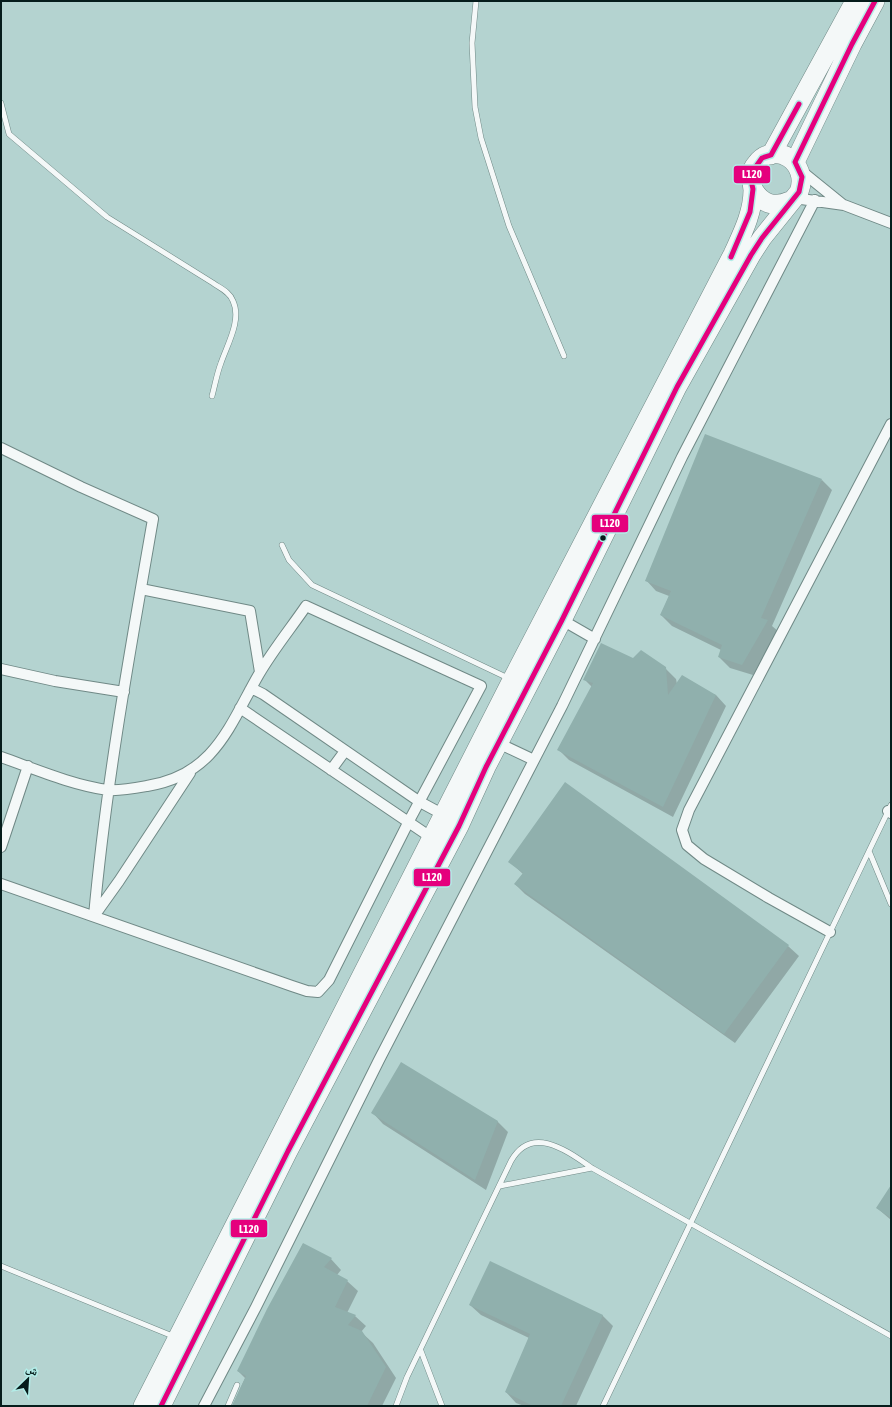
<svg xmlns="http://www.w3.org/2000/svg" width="892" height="1407" viewBox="0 0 892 1407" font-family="'Asap Condensed','Noto Naskh Arabic',sans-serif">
<rect width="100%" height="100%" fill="#b4d3d0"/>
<path fill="#0003" d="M822 480 832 490 772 626 778 631 753 675 730 668 719 657 721 650 672 626 661 615 669 596 656 591 646 580Z
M634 659 665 668 676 679 677 684 716 695 726 706 673 817 569 760 559 750 592 687 585 680Z
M510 862 788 946 799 956 735 1043 525 894 515 884 523 874Z
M373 1113 497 1121 508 1132 486 1190 383 1124Z
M891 1187V1220L877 1208Z
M303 1244 331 1259 341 1270 337 1275 347 1281 358 1291 347 1313 355 1316 366 1326 361 1332 373 1343 396 1378 382 1406H232L245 1378 238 1371Z
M470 1305 602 1315 613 1326 576 1406H524L516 1403 506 1392 529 1338 481 1315Z"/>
<path fill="#90b0ad" d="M705 434 822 479 761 618 768 620 742 665 718 657 722 645 660 615 671 591 645 581Z
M601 643 633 658 641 650 666 667 668 695 682 675 716 695 663 807 557 750 593 683 583 680Z
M565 782 789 945 724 1034 514 884 523 873 508 862Z
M401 1062 498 1121 475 1180 371 1113Z
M891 1185V1218L876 1208Z
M303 1243 332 1258 324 1267 348 1280 335 1307 356 1315 348 1325 362 1331 386 1367 367 1406H232L246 1376 237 1371 267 1309Z
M490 1261 603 1315 561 1406H533L505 1392 530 1334 469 1305Z"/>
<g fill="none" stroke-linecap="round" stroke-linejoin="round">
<defs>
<path id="lane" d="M476 1 472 43 475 107 481 138 509 226 564 356
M1 103 9 134 107 217 213 283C220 288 230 292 233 301 242 320 227 345 221 363 217 373 215 385 212 396
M282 545 289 560 312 585 508 678
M869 851 891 904
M500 1186 592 1168
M1 1266 175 1337
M421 1351 442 1406
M228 1406 237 1385
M396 1406 407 1377 511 1161C532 1124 567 1151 592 1168L891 1336
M603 1406 891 805"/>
<path id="street" d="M800 170 842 204
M794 198 844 205 891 223
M1 448 81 487 153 519C130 651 106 783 94 916L119 881 190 773
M141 589 250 611 260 672
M562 620 595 639
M1 669 55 681 124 692
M250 690H255L263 694 420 802 444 815
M240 708 432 838
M498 743 534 760
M1 757C35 769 72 785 108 790 120 791 136 788 147 786 215 775 229 726 259 674 273 650 291 628 306 606L481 686 409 821 329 980 318 992 307 991 292 986 1 884
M331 770 345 751
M888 811 891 813
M1 847 28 766
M830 932 769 898 704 859 687 845 682 830 689 810 891 424
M204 1406 256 1307 379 1060 562 706 682 457 815 200"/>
<path id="highway" d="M771 155 855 1
M795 162 852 44 875 1
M753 189C762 204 774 208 790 201
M143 1406 512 680 733 254C742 234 753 213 753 190 752 180 749 172 756 164 775 139 810 163 799 192L762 238 751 255 677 387 562 620 486 767 459 826 288 1151 161 1406"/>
</defs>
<use href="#lane" stroke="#708986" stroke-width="6"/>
<use href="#street" stroke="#708986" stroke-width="12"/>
<use href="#highway" stroke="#708986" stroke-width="20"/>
<use href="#lane" stroke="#f4f8f8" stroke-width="5"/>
<use href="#street" stroke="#f4f8f8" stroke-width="10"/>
<use href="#highway" stroke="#f4f8f8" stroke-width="19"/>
<defs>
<path id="bus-1" d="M731 257 750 212 753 189 751 181 752 172 762 158 771 155 799 104
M161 1406 288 1151 459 826 486 767 562 620 677 387 751 255 762 238 799 192 802 177 795 162 852 44 875 1"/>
</defs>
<use href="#bus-1" stroke="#b3ede8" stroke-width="8"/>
<use href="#bus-1" stroke="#e5007d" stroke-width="5"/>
</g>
<circle fill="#051c1b" stroke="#b3ede8" stroke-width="1.5" cx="603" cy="538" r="3.5"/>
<g stroke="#b3ede8" stroke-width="1.5">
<rect x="733" y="165" width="38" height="19" rx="4" fill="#e5007d"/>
<rect x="591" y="514" width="38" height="19" rx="4" fill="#e5007d"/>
<rect x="413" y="868" width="38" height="19" rx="4" fill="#e5007d"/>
<rect x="230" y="1219" width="38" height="19" rx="4" fill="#e5007d"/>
</g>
<g font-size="11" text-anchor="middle" font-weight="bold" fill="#fff">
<text x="752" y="178">L120</text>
<text x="610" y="527">L120</text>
<text x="432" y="881">L120</text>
<text x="249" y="1233">L120</text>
</g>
<rect width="892" height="1407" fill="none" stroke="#051c1b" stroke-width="4"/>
<g transform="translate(28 1379) rotate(25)" stroke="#b3ede8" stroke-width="3" paint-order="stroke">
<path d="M0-3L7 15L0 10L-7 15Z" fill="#051c1b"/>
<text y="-6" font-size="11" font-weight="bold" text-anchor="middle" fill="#051c1b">ش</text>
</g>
</svg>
